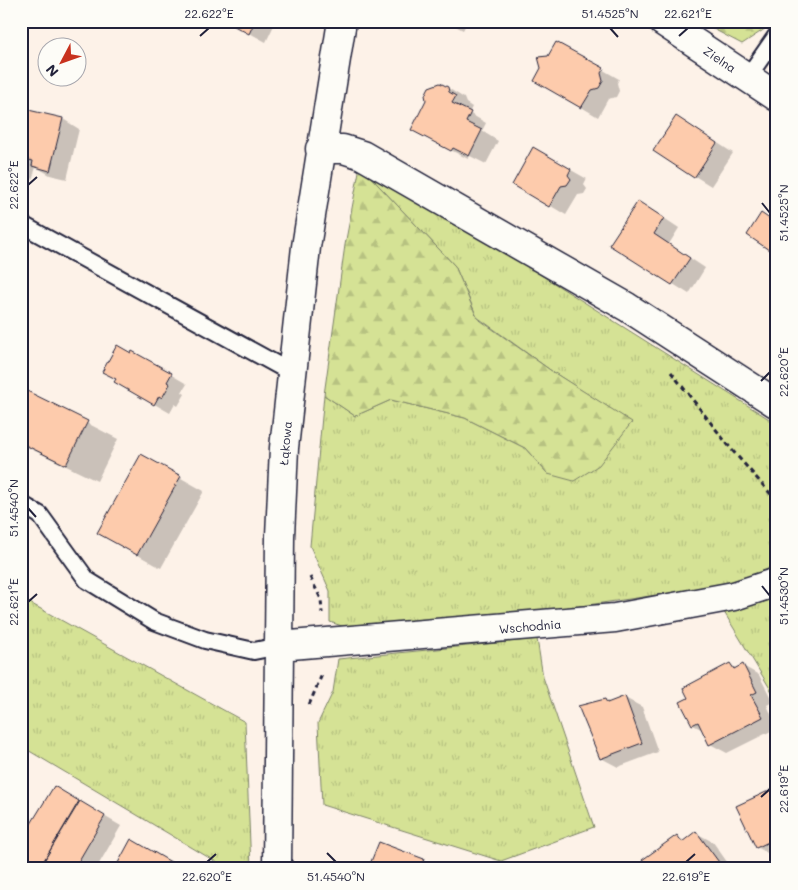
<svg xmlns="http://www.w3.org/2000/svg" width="798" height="890" viewBox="0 0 798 890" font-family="Mali,sans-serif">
<defs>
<pattern id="grass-tufts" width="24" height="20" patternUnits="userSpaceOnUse" patternTransform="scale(1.25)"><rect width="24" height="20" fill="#d5e295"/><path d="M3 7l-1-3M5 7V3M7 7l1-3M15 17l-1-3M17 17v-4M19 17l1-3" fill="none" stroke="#b7c281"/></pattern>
<pattern id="forest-firs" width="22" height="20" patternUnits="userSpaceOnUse" patternTransform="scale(1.25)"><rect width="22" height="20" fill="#d5e295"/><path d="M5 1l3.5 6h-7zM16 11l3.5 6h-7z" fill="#b7c281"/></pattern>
</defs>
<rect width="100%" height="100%" fill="#fdf2e8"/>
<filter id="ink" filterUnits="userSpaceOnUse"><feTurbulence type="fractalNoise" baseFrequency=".02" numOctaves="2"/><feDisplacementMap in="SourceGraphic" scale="10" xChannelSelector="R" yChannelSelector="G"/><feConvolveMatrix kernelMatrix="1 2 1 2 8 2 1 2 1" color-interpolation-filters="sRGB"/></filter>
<g filter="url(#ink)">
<path fill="url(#grass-tufts)" stroke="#7c8268" d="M360 166 503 251 777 424V573L734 584 504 617 354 630 330 622V591L310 546 324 395 355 416 391 400 465 418 525 448 548 474 632 423 553 372 477 317 455 266Z
M21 598 245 722 251 869H228L21 746Z
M777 598V700L724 612Z
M537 639 543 677 594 827 501 861 322 805 318 723 333 692 338 659Z"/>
<path fill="url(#forest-firs)" stroke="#7c8268" d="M698 21H777L742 44Z
M360 166 455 266 477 318 553 372 632 422 599 465 574 481 548 474 525 448 465 418 391 400 355 416 324 395 345 245Z"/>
<path fill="#0003" d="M227 21H276L266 42Z
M446 21H468L463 30Z
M556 43 619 79 617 83 619 91 616 97 608 99 598 117 536 80Z
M448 88 464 98 466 103 472 107 469 113 486 123 482 131 498 141 486 164 470 156 468 159 412 130Z
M21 106 32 112 63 119 79 129 67 179 50 175 36 167 32 180 21 178Z
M693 127 733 153 711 186 654 151Z
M534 149 587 179 584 185 587 189 584 194 578 195 566 215 514 184Z
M655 212 679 228 669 244 705 268 689 294 611 245Z
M777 225V252L748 234Z
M132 352 187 384 182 392 185 394 178 406 175 404 170 413 116 382Z
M21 389 118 439 97 481 21 444Z
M142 456 204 491 161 568 122 546Z
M730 664 737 669 743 666 759 675 773 702 767 705 777 728 727 753 710 744 703 730 693 725 682 702Z
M625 698 642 707 658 752 618 767 601 758 579 707 605 700 611 703Z
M54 787 121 826 96 869H29Z
M777 788V855L774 857 757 847Z
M696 833 713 842 732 869H650L677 837 685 841Z
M423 860 437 869H370Z"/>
<path fill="#fdcbac" stroke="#22223b" d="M225 21H255L249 34Z
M556 42 604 68 601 73 603 81 599 88 592 90 581 108 534 81 541 68 538 57 548 56Z
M440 83 448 87 449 92 456 96 452 103 471 112 466 122 482 130 469 156 453 148 451 151 411 130 426 100 425 95 429 87Z
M21 105 24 109 63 118 50 171 32 166 33 161 21 158Z
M676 116 717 143 694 178 653 151Z
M533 147 571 169 568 175 571 179 567 185 561 186 549 207 512 185Z
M638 201 664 218 654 234 690 258 672 285 609 245Z
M761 213 777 224V238L769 250 747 235Z
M117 345 131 353 132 351 172 373 167 382 170 384 162 398 159 396 154 405 114 382 116 379 102 372Z
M21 388 88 421 66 465 21 443Z
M141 454 181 476 137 555 97 533Z
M730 663 734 669 743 664 757 692 751 695 763 717 709 745 698 722 692 725 680 702 688 698 683 688Z
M625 696 642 743 600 759 578 706 605 699 607 703Z
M54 786 79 801 39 869H27L21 865V840Z
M777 787V838L756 848 736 806Z
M80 801 105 816 74 869H39Z
M696 831 724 869H648L642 860 677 835 682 842Z
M131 839 183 869H125L118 863Z
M379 842 424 859 420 869H368Z"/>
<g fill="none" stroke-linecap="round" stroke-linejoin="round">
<defs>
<path id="lane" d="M747 78 777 35
M21 224 292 373
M21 504 40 515 87 580 154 621 205 640 254 651 279 646"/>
<path id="street" d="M662 21 777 97
M320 149H343L362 155 627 307 777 404
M279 646 615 618 734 596 777 582
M277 869 280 536 284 448 306 247 342 21"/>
</defs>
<use href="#lane" stroke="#22223b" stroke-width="20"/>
<use href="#street" stroke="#22223b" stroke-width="31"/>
<path stroke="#22223b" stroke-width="3" stroke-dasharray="5 4" stroke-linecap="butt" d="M671 372 732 450 777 501
M310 577 321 599 322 613
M309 705 323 672"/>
<use href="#lane" stroke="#fdfcf7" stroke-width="16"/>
<use href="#street" stroke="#fdfcf7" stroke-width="28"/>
</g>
</g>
<path fill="none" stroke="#22223b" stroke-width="2" d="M610 28 618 37M200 36 209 28M679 36 688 28M28 185 37 177M762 203 770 213M761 381 770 372M28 508 36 517M762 586 770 596M28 602 37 594M761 797 770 789M327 853 336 862M207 862 216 854M686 862 695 854"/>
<g text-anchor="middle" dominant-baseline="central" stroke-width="4" stroke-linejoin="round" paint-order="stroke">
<g font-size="12" fill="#22223b" stroke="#fdfcf7">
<text transform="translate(720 59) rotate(34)">Zielna</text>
<text transform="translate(285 443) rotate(-85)">Łąkowa</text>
<text transform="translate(530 626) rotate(-5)">Wschodnia</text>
</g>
</g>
<rect width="798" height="890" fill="none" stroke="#fdfcf7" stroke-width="55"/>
<g transform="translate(62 62) rotate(229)"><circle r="24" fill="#fdfcf7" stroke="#a5a5ac"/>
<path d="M0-4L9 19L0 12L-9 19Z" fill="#c8321e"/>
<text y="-8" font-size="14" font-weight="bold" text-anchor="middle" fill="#22223b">N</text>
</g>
<rect x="28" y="28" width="742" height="834" fill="none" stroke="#22223b" stroke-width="2"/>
<g font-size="12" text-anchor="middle" fill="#22223b">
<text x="209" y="18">22.622°E</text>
<text x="610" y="18">51.4525°N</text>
<text x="688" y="18">22.621°E</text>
<text transform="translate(14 185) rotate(-90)" y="4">22.622°E</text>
<text transform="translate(784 213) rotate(-90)" y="4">51.4525°N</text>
<text transform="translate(784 372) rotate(-90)" y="4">22.620°E</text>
<text transform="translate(14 508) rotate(-90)" y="4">51.4540°N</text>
<text transform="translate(784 596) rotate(-90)" y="4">51.4530°N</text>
<text transform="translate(14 602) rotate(-90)" y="4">22.621°E</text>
<text transform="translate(784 789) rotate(-90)" y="4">22.619°E</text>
<text x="207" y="881">22.620°E</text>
<text x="336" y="881">51.4540°N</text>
<text x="686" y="881">22.619°E</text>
</g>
</svg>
